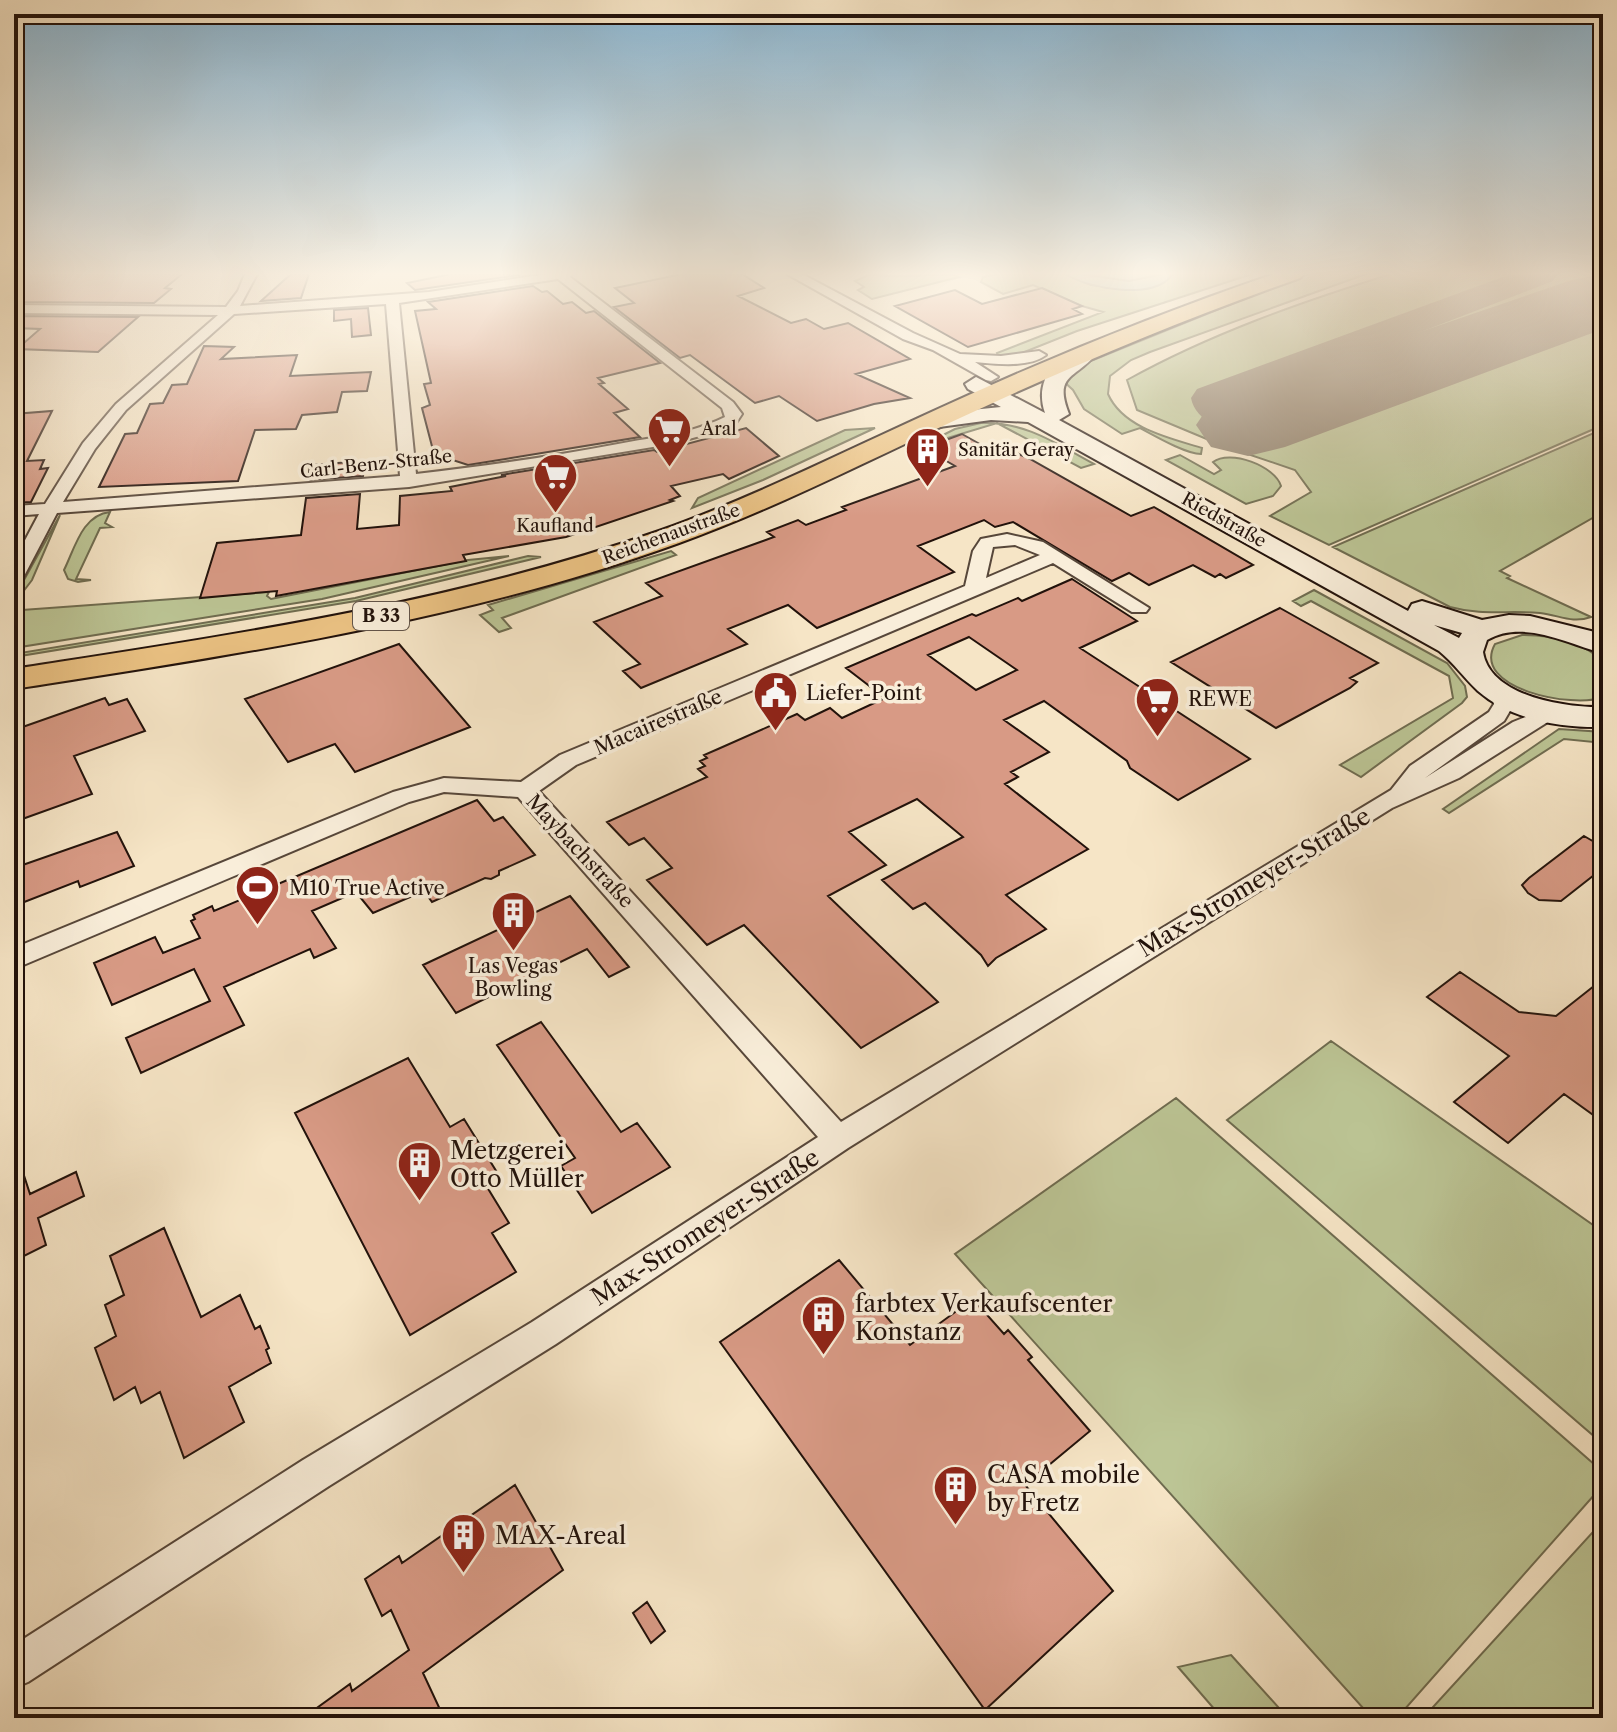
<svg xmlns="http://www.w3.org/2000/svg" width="1617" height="1732" viewBox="0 0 1617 1732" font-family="'Libre Caslon Text',serif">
<rect width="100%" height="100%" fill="#f6e5c6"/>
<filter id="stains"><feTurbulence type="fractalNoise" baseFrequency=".0025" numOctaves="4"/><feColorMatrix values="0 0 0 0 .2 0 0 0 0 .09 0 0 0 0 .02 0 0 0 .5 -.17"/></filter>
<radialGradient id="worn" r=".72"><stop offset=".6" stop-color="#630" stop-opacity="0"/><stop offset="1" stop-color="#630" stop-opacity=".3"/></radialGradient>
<path fill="#bcc595" stroke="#6f6c50" stroke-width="2" d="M871 274C889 279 930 274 952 274L959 277 872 299 858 290 864 287 855 281Z
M997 274H1066L1091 285 1129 289 1158 285 1172 274H1252L1077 331 1022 353 999 357 997 353 1103 312 1082 306 1033 285 1003 294 981 282 983 277Z
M1306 274H1366L1150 352 1131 360 1110 376 1108 394C1123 428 1169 438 1202 448L1201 454C1186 454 1155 436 1140 428L1122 434 1084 409 1073 390 1061 379 1076 367Z
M1391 274H1603V425L1329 545 1270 516 1311 492 1295 470 1221 445 1137 410 1127 380C1210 334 1301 302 1391 274Z
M981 423C1024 421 1057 444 1094 464L1081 468 997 423 921 446 955 429Z
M875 428 763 480 692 508 698 498 845 430Z
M1603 429V512L1500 571 1510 576 1507 578 1591 617C1572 624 1559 615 1540 613 1507 610 1483 616 1450 607L1333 547Z
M1180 455 1214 474 1221 470 1213 462C1230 449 1275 466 1281 486L1273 496 1246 504 1166 460Z
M110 512 105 523 112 527 100 528 76 579 91 580 78 582 68 579 64 570C75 548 82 515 110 512Z
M60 515 32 580 16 601V606L22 610 269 592 267 596 271 599 468 560 509 556 322 599 14 648V598Z
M671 551 676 555 502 618 511 628 499 632 480 615 493 610 488 605Z
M528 556 541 557 356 601 14 657V654L355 598Z
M1314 590 1447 663 1465 686 1467 697 1462 703 1361 777 1340 765 1453 698 1449 676 1311 601 1301 606 1293 601Z
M1522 635C1551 635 1581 641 1603 661V697C1574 709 1470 689 1495 644Z
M1559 729 1603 732V743L1564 739 1449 813 1443 809Z
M1331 1041 1603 1232V1444L1227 1120Z
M1176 1098 1603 1472V1485L1397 1718H1372L955 1254Z
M1603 1521V1718H1423Z
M1231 1655 1288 1718H1222L1178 1667Z"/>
<path fill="#9ebebb" stroke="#6c7975" stroke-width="2" d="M1066 274H1172C1158 301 1087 289 1066 274Z"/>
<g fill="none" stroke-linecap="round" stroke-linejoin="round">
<path stroke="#606863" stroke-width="2" d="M1081 274 1129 281 1163 274"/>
<path fill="#8c7c68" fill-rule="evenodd" d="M1511 274H1558L1553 281 1236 403 1263 416 1269 425 1263 434C1238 440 1196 425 1191 398L1197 389Z"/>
<path fill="#8c7c68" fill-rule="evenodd" d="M1603 274V329L1285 447 1248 456 1211 447 1196 425 1211 403 1572 280Z"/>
</g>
<path fill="#d89a85" stroke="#22120b" stroke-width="2" fill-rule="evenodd" d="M23 274H182L165 288 171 289 154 303 14 302V280Z
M291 274H309L301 298 261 301Z
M451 274H517L519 275 415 290 407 283Z
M682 274H742L764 288 738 296 791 323 806 319 824 329 848 323 910 359 856 374 910 398 874 404 817 421 779 396 755 403 690 355 680 358 614 307 634 303 615 288Z
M533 286 542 292 547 291 563 304 572 302 586 313 594 311 660 363 598 378 604 383 599 384 628 409 614 413 640 437 468 465 434 454 422 408 430 405 424 384 431 383 415 311 436 309 428 302Z
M1042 288 1082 306 1073 309 1082 314 968 347 895 306 955 290 982 304Z
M368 308 371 335 352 337 351 319 334 321V310Z
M14 316 138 317 98 352 17 349 40 329 14 328Z
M204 346 234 347 221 359 297 355 290 376 371 372 367 391 342 392 337 412 302 415 296 429 255 430 238 481 99 487 125 434 137 433 150 404 163 403 172 385 187 384Z
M52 411 27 461 44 460 40 469 48 468 31 502 14 503V414Z
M746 428 779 456 729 479 723 474 671 486 680 496 670 500 673 501 566 537 463 555 466 561 276 596 277 591 200 598 217 543 301 535 306 498 360 494 357 529 399 525 400 496 452 491 450 487 506 476 501 475 654 450 657 452Z
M962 434 994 452 1005 448 1030 459 1131 516 1154 507 1253 565 1226 578 1220 574 1215 577 1193 565 1149 585 1129 573 1112 581 1013 522 995 527 984 520 918 546 954 572 817 628 788 605 728 629 747 644 641 688 623 671 640 664 594 622 662 596 646 583 774 537 767 532 798 520 806 525 846 510 842 507 955 466 924 448Z
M365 461 363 476 308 480 310 465Z
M1072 579 1137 621 1080 648 1250 759 1178 800 1130 768 1127 761 1044 701 1004 720 1049 752 1011 772 1018 777 1005 784 1088 849 1006 895 1046 929 996 958 988 966 981 955 925 903 913 909 882 880 963 837 917 799 849 832 886 865 828 896 938 1002 861 1048 744 925 707 945 647 880 672 868 644 838 629 845 607 822 707 777 698 769 705 766 700 761 707 758 704 755 718 749 797 714 805 720 830 708 842 718 885 698 846 668 972 614 976 616 1018 598 1022 601ZM969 637 1017 670 976 690 928 655Z
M1280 608 1378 663 1350 678 1357 682 1350 688 1276 728 1171 662Z
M399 644 470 727 355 772 335 744 288 762 245 699Z
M105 698 109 705 127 699 145 731 74 756 92 794 14 822V730Z
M477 800 494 821 503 817 535 855 499 871V875L491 879 485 878 432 902 424 891 373 913 356 892 312 911 336 948 314 958 310 949 224 987 244 1025 141 1073 126 1038 210 1001 194 969 112 1005 94 963 155 937 163 953 200 938 191 921 195 919 193 915 212 906 214 911Z
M117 832 134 866 80 887 78 881 14 906V868Z
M1584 836 1603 847V868L1561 901 1539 900 1528 893 1522 885 1529 878Z
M570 896 629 967 609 977 587 949 456 1013 423 965Z
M1460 972 1519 1012 1556 1016 1594 986 1603 993V1122L1564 1094 1508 1143 1454 1102 1509 1056 1427 997Z
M541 1022 621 1132 637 1123 670 1167 592 1213 561 1166 575 1158 497 1045Z
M408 1058 450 1127 464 1119 498 1174 484 1182 509 1223 492 1233 516 1272 410 1335 295 1113Z
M18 1157 30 1194 76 1172 84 1196 38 1218 46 1245 14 1261V1158Z
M164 1228 201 1317 240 1295 255 1329 260 1326 269 1348 266 1350 271 1363 229 1387 244 1422 184 1458 160 1392 141 1403 135 1387 114 1400 95 1348 116 1336 105 1305 124 1295 110 1256Z
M839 1260 910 1345 973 1299 1004 1334 1008 1330 1032 1357 1028 1360 1090 1431 1025 1485 1113 1591 985 1710 720 1342Z
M515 1485 563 1570 423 1673 444 1718H303L350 1684 352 1691 409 1650 391 1610 382 1616 365 1579 399 1556 402 1563Z
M647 1602 665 1631 651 1643 633 1613Z"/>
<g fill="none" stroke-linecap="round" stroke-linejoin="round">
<defs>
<path id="street" d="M245 274H257L240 306 429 292 546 274H572L570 277 733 402 742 414 736 423 725 429 671 444 409 487 57 513 23 578 14 584V561L39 514 14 516V506L45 504 83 443 116 404 218 315 14 313V305L226 307 238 291ZM558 279 722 408 725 417C691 434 654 437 618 444 551 457 484 466 416 474L399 303ZM386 304 400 476 63 502 95 449 126 410 234 314Z
M787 274H802L913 333 960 354 1001 356 1039 351 1046 355C1029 368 996 364 975 362L998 377 991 381 986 380 933 350 903 339Z
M1007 534 1043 542 1149 608 1146 612H1132L1053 563 576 765 539 791 841 1122 1391 790 1410 766 1489 712 1494 704 1491 694 1494 690 1501 688 1511 694 1514 704 1504 721 1425 778 1513 722 1551 707 1562 713 1459 778 1392 808 848 1148 556 1344 329 1486 28 1682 14 1688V1645L303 1460 532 1322 818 1137 518 797 444 792 409 802 14 969V948L393 792 444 778 521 782 560 755 965 586 973 551 981 539ZM1015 545 1040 555 986 578 993 547Z"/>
<path id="secondary" d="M1085 348 1096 354C1076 379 1053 374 1069 414L1059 420 1408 611 1412 604 1422 601 1482 620 1509 615 1530 616 1603 634V653C1567 644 1524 619 1487 640L1483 652C1490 697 1567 708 1603 707V727C1561 728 1511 720 1478 691 1464 678 1454 663 1439 651L1028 422 991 420 932 428 924 426 920 421 924 416 932 414 1001 407 968 389 965 384 976 377 1045 413C1034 382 1054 355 1085 348ZM1434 625 1462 633 1459 638Z"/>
<path id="primary" d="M1274 274H1304L1300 278C1185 319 1071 366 960 418 867 461 776 508 679 543 465 621 238 654 14 689V669C231 635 450 604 659 531 755 497 847 450 940 408 1049 358 1160 313 1274 274Z"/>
</defs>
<use href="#street" stroke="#57473a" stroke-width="4"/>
<use href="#secondary" stroke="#22120b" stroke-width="4"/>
<use href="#primary" stroke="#22120b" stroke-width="4"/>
<use href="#street" fill="#f9eeda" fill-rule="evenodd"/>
<use href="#secondary" fill="#f9eeda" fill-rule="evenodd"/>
<use href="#primary" fill="#ebc283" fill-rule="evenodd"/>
</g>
<linearGradient id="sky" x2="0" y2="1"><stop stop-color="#8ab8d6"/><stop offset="0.53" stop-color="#fbf3e5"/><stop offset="1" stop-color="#fbf3e5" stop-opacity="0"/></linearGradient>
<rect width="1617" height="516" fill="url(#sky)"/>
<defs>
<symbol id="supermarket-pin" viewBox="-11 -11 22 30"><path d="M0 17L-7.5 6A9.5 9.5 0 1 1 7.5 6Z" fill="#8f2418" stroke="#f9eeda"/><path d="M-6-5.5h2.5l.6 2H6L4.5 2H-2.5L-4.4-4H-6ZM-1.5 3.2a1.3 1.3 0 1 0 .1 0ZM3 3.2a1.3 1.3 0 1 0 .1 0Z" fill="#fff"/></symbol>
<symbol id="building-pin" viewBox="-11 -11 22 30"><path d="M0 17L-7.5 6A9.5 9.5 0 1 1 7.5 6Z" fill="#8f2418" stroke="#f9eeda"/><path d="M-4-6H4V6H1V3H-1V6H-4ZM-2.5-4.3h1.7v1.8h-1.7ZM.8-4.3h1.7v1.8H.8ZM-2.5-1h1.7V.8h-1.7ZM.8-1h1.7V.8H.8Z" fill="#fff"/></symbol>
<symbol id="civic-pin" viewBox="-11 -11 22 30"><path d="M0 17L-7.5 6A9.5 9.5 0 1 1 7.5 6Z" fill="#8f2418" stroke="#f9eeda"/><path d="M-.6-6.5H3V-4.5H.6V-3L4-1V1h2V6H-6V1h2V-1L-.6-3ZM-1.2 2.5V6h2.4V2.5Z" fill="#fff"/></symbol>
<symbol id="stadium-pin" viewBox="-11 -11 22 30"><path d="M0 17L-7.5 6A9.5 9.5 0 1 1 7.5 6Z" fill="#8f2418" stroke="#f9eeda"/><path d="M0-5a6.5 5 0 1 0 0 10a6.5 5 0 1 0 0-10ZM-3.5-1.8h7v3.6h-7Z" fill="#fff"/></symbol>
</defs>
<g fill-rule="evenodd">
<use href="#supermarket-pin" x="644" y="404" width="51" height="69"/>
<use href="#building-pin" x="902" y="424" width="51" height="69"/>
<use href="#supermarket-pin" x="530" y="450" width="51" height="69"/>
<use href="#civic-pin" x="750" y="668" width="51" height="69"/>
<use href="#supermarket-pin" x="1132" y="674" width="51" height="69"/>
<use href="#stadium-pin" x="232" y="862" width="51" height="69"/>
<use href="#building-pin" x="488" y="888" width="51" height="69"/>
<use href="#building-pin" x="394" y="1138" width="51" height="69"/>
<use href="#building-pin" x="798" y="1292" width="51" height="69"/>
<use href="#building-pin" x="930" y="1462" width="51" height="69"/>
<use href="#building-pin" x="438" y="1510" width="51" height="69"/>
</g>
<g text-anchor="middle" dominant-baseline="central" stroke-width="7" stroke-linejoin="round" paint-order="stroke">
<g font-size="18" fill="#22120b" stroke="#f9eeda" text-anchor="start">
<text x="701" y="429">Aral</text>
<text x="958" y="450">Sanitär Geray</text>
<text x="555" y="526" text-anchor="middle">Kaufland</text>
</g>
<g font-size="18" fill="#22120b" stroke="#f9eeda">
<text transform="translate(376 464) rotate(-6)">Carl-Benz-Straße</text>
<text transform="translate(1224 520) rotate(29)">Riedstraße</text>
<text transform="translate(671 534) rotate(-20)">Reichenaustraße</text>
</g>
<rect fill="#f9eeda" stroke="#625449" stroke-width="2" x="353" y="602" width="56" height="28" rx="6"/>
<g font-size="18" font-weight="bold" fill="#22120b">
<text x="381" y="616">B 33</text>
</g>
<g font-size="20" fill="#22120b" stroke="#f9eeda" text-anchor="start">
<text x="806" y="693">Liefer-Point</text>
<text x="1188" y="699">REWE</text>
<text x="289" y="888">M10 True Active</text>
<text x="513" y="966" text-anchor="middle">Las Vegas<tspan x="513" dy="23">Bowling</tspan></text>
</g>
<g font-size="20" fill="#22120b" stroke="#f9eeda">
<text transform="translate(658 722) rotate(-23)">Macairestraße</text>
<text transform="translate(580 851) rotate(47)">Maybachstraße</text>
</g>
<g font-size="24" fill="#22120b" stroke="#f9eeda">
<text transform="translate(1254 882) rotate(-31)">Max-Stromeyer-Straße</text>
<text transform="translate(705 1227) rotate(-33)">Max-Stromeyer-Straße</text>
</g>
<g font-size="24" fill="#22120b" stroke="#f9eeda" text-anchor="start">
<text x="450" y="1150">Metzgerei<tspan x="450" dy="28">Otto Müller</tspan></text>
<text x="855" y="1303">farbtex Verkaufscenter<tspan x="855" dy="28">Konstanz</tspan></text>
<text x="987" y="1474">CASA mobile<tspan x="987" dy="28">by Fretz</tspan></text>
<text x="495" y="1535">MAX-Areal</text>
</g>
</g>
<rect width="1617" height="1732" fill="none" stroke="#f6e5c6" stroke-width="48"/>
<rect x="16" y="16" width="1585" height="1700" fill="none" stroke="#22120b" stroke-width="4"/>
<rect x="24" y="24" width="1569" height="1684" fill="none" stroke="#22120b" stroke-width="2"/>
<rect width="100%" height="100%" filter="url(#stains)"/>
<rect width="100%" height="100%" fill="url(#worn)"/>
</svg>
